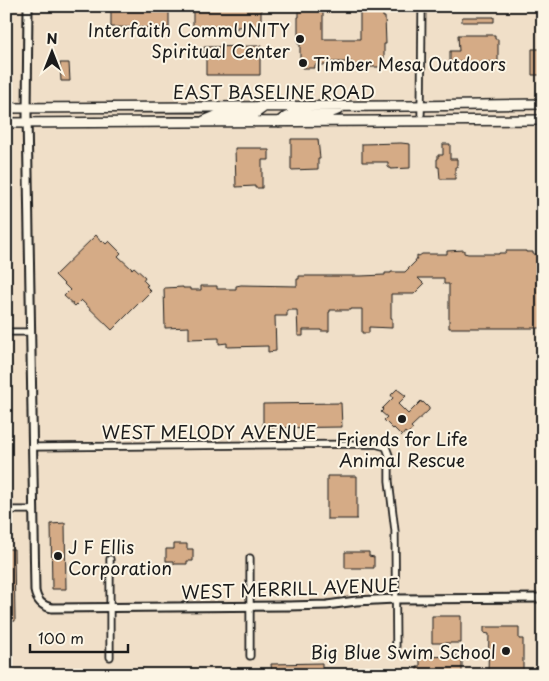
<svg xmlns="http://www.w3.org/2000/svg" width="549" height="681" viewBox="0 0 549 681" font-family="'Playpen Sans',sans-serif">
<rect width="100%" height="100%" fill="#f0dfc8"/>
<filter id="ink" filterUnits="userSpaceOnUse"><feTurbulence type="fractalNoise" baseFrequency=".02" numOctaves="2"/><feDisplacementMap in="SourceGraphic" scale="10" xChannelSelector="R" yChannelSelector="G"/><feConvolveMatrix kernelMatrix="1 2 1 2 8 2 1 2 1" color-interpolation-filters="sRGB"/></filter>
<g filter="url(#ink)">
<path fill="#d5ab86" stroke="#1c1c1c" d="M87 6H169V28L111 27V11H87Z
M193 6H261V28L255 29V26L237 27V29H217V27H199V29H193Z
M299 6H323V39H360V6H383V17H385L386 44H384V59H382V67H367V64L352 65V62H331V65H315V68H302L301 60H300V44H298V17H299Z
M462 17H494V22H462Z
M458 35H495V39H498V62H450V51H459Z
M255 46H261V53H260V75H206V53H204V47Z
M532 49H543V75H532Z
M60 63H69L70 81H61Z
M291 139H318L320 159H318V169L291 170Z
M401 143 410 144V168L391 169V168H388V162H362V144Z
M443 144H450V159H457V167H455V179H440L439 167H437V159H438V155H443Z
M235 148H262V150H269V160H262V188H255V186L236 187Z
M96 235 102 242 103 241 106 244 109 241 121 253 118 256 132 269 134 267 145 277 143 280 148 285 146 286 151 291 112 330 81 300 75 306 64 296 70 290 55 275Z
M464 250V253L468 254H499V253H506V251H526V252H533V254H543V328H449V284H444V278H418L424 284 414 294H391V318H392V328L369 327V333H362V309H351V310H330V312H329V331H321V330H303V336H298L297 310H287V316H275L276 351 268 352V346L227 347V343L219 344V338L189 339V327L165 328 164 288 183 287V288H190V290H201V286H217V289H236V286L241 285 297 286V279H299V276H361L385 275V273H391V272H405L416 261H415L417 258V255L419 256 422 254H447V251Z
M397 389 406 396 398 404 408 414 421 401 422 403 423 402 429 408V410L411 427 413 429 407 434 405 432 402 436 394 428 393 429 384 420 387 417 381 412 383 410 382 409 393 398 391 395Z
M341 403 342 427 263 428V404Z
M327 476H357V519H327Z
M65 523 66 589H52L51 524Z
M174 544H187V549H193V561H187V564H174V561H166V549H174Z
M6 549H14L15 621 6 622Z
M345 552H369V556L374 557V568H345Z
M432 616H461V643H432Z
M484 627H519V639H523V673H488L489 634 484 633Z
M462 656V675H417V667H420V657Z
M322 663V675H272L271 664Z"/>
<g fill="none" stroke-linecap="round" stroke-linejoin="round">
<defs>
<path id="minor" d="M421 114 422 6
M6 332H31
M33 447 375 444 386 447 389 455V481L395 531 396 654
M6 510H34
M250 558V656
M110 657V559"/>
<path id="tertiary" d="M28 6 27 115 35 591C37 601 42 606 52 608L289 606 327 605 356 601 395 599 543 598"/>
<path id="primary" d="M6 108 410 106 543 104
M204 121 216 116 253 115 264 107
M279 122C298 105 321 121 341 108
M6 123 543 120"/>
</defs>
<use href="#minor" stroke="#1c1c1c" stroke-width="9"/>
<use href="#tertiary" stroke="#1c1c1c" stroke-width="11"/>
<use href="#primary" stroke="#1c1c1c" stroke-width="12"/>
<use href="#minor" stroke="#fcf5e5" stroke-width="5.5"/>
<use href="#tertiary" stroke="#fcf5e5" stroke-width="7"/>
<use href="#primary" stroke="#fcf5e5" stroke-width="9"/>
</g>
</g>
<g fill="#1c1c1c" stroke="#fcf5e5" stroke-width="2">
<circle cx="300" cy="39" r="5"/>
<circle cx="303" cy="63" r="5"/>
<circle cx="402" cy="419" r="5"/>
<circle cx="58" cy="556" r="5"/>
<circle cx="506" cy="651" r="5"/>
</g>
<g text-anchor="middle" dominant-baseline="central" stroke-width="4" stroke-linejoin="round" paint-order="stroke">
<g font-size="18" fill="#1c1c1c" stroke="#fcf5e5" text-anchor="end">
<text x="290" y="29">Interfaith CommUNITY<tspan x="290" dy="21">Spiritual Center</tspan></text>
<text x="313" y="63" text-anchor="start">Timber Mesa Outdoors</text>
<text x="402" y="438" text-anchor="middle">Friends for Life<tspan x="402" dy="21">Animal Rescue</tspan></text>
<text x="68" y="546" text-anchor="start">J F Ellis<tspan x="68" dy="21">Corporation</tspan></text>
<text x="496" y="651">Big Blue Swim School</text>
</g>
<g font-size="18" fill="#1c1c1c" stroke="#fcf5e5">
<text x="274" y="91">EAST BASELINE ROAD</text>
<text x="209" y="431">WEST MELODY AVENUE</text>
<text transform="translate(290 588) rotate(-2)">WEST MERRILL AVENUE</text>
</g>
</g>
<rect width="549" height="681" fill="none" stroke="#fcf5e5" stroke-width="25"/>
<rect x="12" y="12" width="524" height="656" fill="none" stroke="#1c1c1c" stroke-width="2" filter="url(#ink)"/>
<g transform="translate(52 52)" stroke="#fcf5e5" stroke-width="4" paint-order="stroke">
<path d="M0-4L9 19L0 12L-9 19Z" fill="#1c1c1c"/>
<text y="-8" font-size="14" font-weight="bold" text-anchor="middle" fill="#1c1c1c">N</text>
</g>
<path d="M30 644v8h98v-8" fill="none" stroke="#1c1c1c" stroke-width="2.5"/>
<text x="38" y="644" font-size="15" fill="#1c1c1c" stroke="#fcf5e5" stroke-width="4" paint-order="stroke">100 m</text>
</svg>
